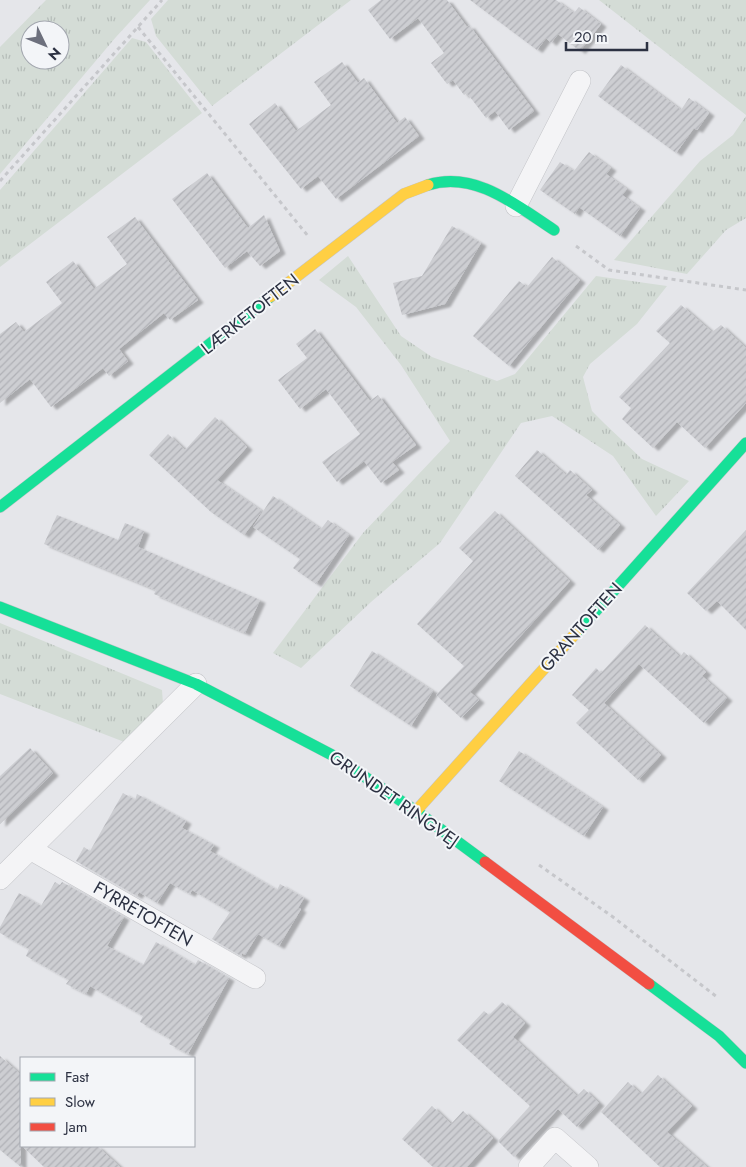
<svg xmlns="http://www.w3.org/2000/svg" width="746" height="1167" viewBox="0 0 746 1167" font-family="Jost,sans-serif">
<defs>
<pattern id="grass-tufts" width="24" height="20" patternUnits="userSpaceOnUse" patternTransform="scale(1.25)"><rect width="24" height="20" fill="#d4dcd6"/><path d="M3 7l-1-3M5 7V3M7 7l1-3M15 17l-1-3M17 17v-4M19 17l1-3" fill="none" stroke="#b6bdb9"/></pattern>
<pattern id="building-hatch" width="6" height="6" patternUnits="userSpaceOnUse" patternTransform="scale(1.25)"><rect width="6" height="6" fill="#cdced2"/><path d="M-1 1l2-2M0 6l6-6M5 7l2-2" fill="none" stroke="#b0b1b6"/></pattern>
<filter id="shadow"><feDropShadow dx="5.5" dy="3" stdDeviation="1" flood-color="#0004"/></filter>
</defs>
<rect width="100%" height="100%" fill="#e5e6ea"/>
<path fill="url(#grass-tufts)" fill-rule="evenodd" d="M46 0H150L116 37 0 174V47ZM30 30H60V60H30Z
M168 0H351L212 106 156 36 151 19Z
M599 0H746V115Z
M132 38 146 42 202 113 0 267V190Z
M746 116V218L726 230 687 274 614 260 700 161 733 135Z
M348 256 401 336 432 357 497 381 515 374 596 276 667 286 637 324 590 364 583 377 592 411 605 424 642 459 689 481 656 516 613 456 552 416 521 423 440 543 371 602 301 668 273 653 363 533 450 441 401 365 356 307 319 280Z
M0 623 162 690 163 704 127 743 0 694Z"/>
<path fill="url(#building-hatch)" filter="url(#shadow)" d="M381 0H447L467 27 469 25 534 111 509 130 495 111 486 118 467 93 464 95 453 80 447 84 431 63 444 53 418 18 390 39 368 10Z
M470 0H556L574 13 579 7 601 24 580 51 558 34 551 43 546 38 537 50Z
M342 62 358 83 364 78 397 123 405 117 419 136 336 199 318 176 301 189 249 124 275 103 296 131 331 105 314 82Z
M621 65 681 110 689 98 709 113 697 130 694 128 676 153 598 96Z
M589 152 611 168 606 174 627 189 622 195 640 208 620 236 579 207 575 214 540 190 560 162 574 171Z
M207 173 248 228 264 215 280 251 260 266 247 251 225 268 172 199Z
M135 217 198 300 170 320 164 313 119 349 128 361 109 376 103 368 51 407 30 379 0 403V334L16 322 24 332 62 303 46 282 73 261 94 289 127 264 107 237Z
M452 226 481 243 445 304 402 315 393 283 422 276Z
M552 257 580 280 509 366 473 336 519 281 527 287Z
M681 305 712 332 721 325 746 348V403L705 448 677 422 653 448 622 419 631 408 619 397 670 343 656 331Z
M315 329 370 401 378 395 416 445 392 462 399 470 381 483 364 461 337 482 322 462 360 434 326 389 300 409 278 380 307 358 296 344Z
M215 417 247 447 217 480 262 511 244 535 211 512 149 455 168 434 185 450Z
M537 450 566 475 570 470 592 490 586 495 620 525 598 550 515 476Z
M273 496 321 529 328 520 349 535 316 584 293 568 300 559 253 527Z
M495 511 570 581 470 692 479 700 461 718 436 695 464 666 417 624 473 561 459 548Z
M57 515 118 540 125 523 144 531 138 547 260 600 245 633 154 594 156 590 44 544Z
M746 530V630L717 601 706 611 687 593Z
M645 625 680 657 684 652 706 672 702 676 727 698 704 723 639 664 604 703 661 755 638 780 576 723 589 710 572 695 596 668 601 673Z
M372 651 433 691 411 726 350 686Z
M30 748 53 773 0 824V776Z
M519 751 603 807 584 836 499 781Z
M123 793 135 800 137 794 186 821 182 828 214 845 210 851 277 890 280 884 304 898 298 908 301 909 279 946 258 934 245 955 242 953 241 956 212 939 230 912 192 890 190 894 170 883 157 903 139 892 137 896 76 861 84 847 90 851Z
M55 882 60 885 62 882 124 917 107 946 143 965 156 942 195 965 198 960 229 978 188 1054 169 1044 172 1040 140 1022 143 1016 90 986 86 994 66 984 69 980 26 956 29 949 0 933V927L19 893 41 906Z
M502 1002 525 1023 513 1037 577 1096 584 1089 599 1103 577 1127 558 1109 514 1157 498 1141 530 1106 457 1040 484 1011 489 1015Z
M0 1056 21 1075V1167L0 1150Z
M658 1075 692 1106 667 1132 707 1167H660L601 1112 628 1082 641 1094Z
M432 1106 451 1124 463 1111 493 1138 467 1167H433L402 1139Z
M22 1146H97L120 1167H44Z"/>
<g fill="none" stroke-linecap="round" stroke-linejoin="round">
<defs>
<path id="street" d="M516 206 580 81
M30 849 255 978
M0 879 196 684
M529 1167 555 1138 588 1167"/>
<path id="fast" d="M428 185C475 170 517 206 554 230
M0 507 270 297
M0 607 196 684 332 755 416 811 485 862
M576 633 746 443
M649 984 719 1036 746 1063"/>
<path id="slow" d="M270 297 404 194 428 185
M416 811 576 633"/>
<path id="jam" d="M485 862 649 984"/>
</defs>
<use href="#street" stroke="#c3c4c8" stroke-width="22"/>
<use href="#fast" stroke="#c3c4c8" stroke-width="12"/>
<use href="#slow" stroke="#c3c4c8" stroke-width="12"/>
<use href="#jam" stroke="#c3c4c8" stroke-width="12"/>
<path stroke="#c6c7cb" stroke-width="3" stroke-dasharray="4 4" stroke-linecap="butt" d="M138 27 308 236
M0 181 162 0
M576 246 609 270 746 290
M539 865 613 917 717 997"/>
<use href="#street" stroke="#f4f4f6" stroke-width="21"/>
<use href="#fast" stroke="#16e098" stroke-width="11"/>
<use href="#slow" stroke="#ffcf43" stroke-width="11"/>
<use href="#jam" stroke="#f24e42" stroke-width="11"/>
</g>
<g text-anchor="middle" dominant-baseline="central" stroke-width="4" stroke-linejoin="round" paint-order="stroke">
<g font-size="18" fill="#2c3142" stroke="#f3f5f8">
<text transform="translate(250 314) rotate(-38)">LÆRKETOFTEN</text>
<text transform="translate(581 627) rotate(-48)">GRANTOFTEN</text>
<text transform="translate(394 799) rotate(35)">GRUNDET RINGVEJ</text>
<text transform="translate(143 914) rotate(30)">FYRRETOFTEN</text>
</g>
</g>
<rect x="20" y="1057" width="175" height="90" fill="#f3f5f8" stroke="#a3a7af"/>
<rect x="30" y="1073" width="25" height="8" fill="#16e098" stroke="#a3a7af"/>
<text x="65" y="1082" font-size="15" fill="#2c3142">Fast</text>
<rect x="30" y="1098" width="25" height="8" fill="#ffcf43" stroke="#a3a7af"/>
<text x="65" y="1107" font-size="15" fill="#2c3142">Slow</text>
<rect x="30" y="1123" width="25" height="8" fill="#f24e42" stroke="#a3a7af"/>
<text x="65" y="1132" font-size="15" fill="#2c3142">Jam</text>
<g transform="translate(45 45) rotate(133)"><circle r="24" fill="#f3f5f8" stroke="#a3a7af"/>
<path d="M0-4L9 19L0 12L-9 19Z" fill="#6d707d"/>
<text y="-8" font-size="14" font-weight="bold" text-anchor="middle" fill="#2c3142">N</text>
</g>
<path d="M566 42v8h81v-8" fill="none" stroke="#2c3142" stroke-width="2.5"/>
<text x="574" y="42" font-size="15" fill="#2c3142" stroke="#f3f5f8" stroke-width="4" paint-order="stroke">20 m</text>
</svg>
